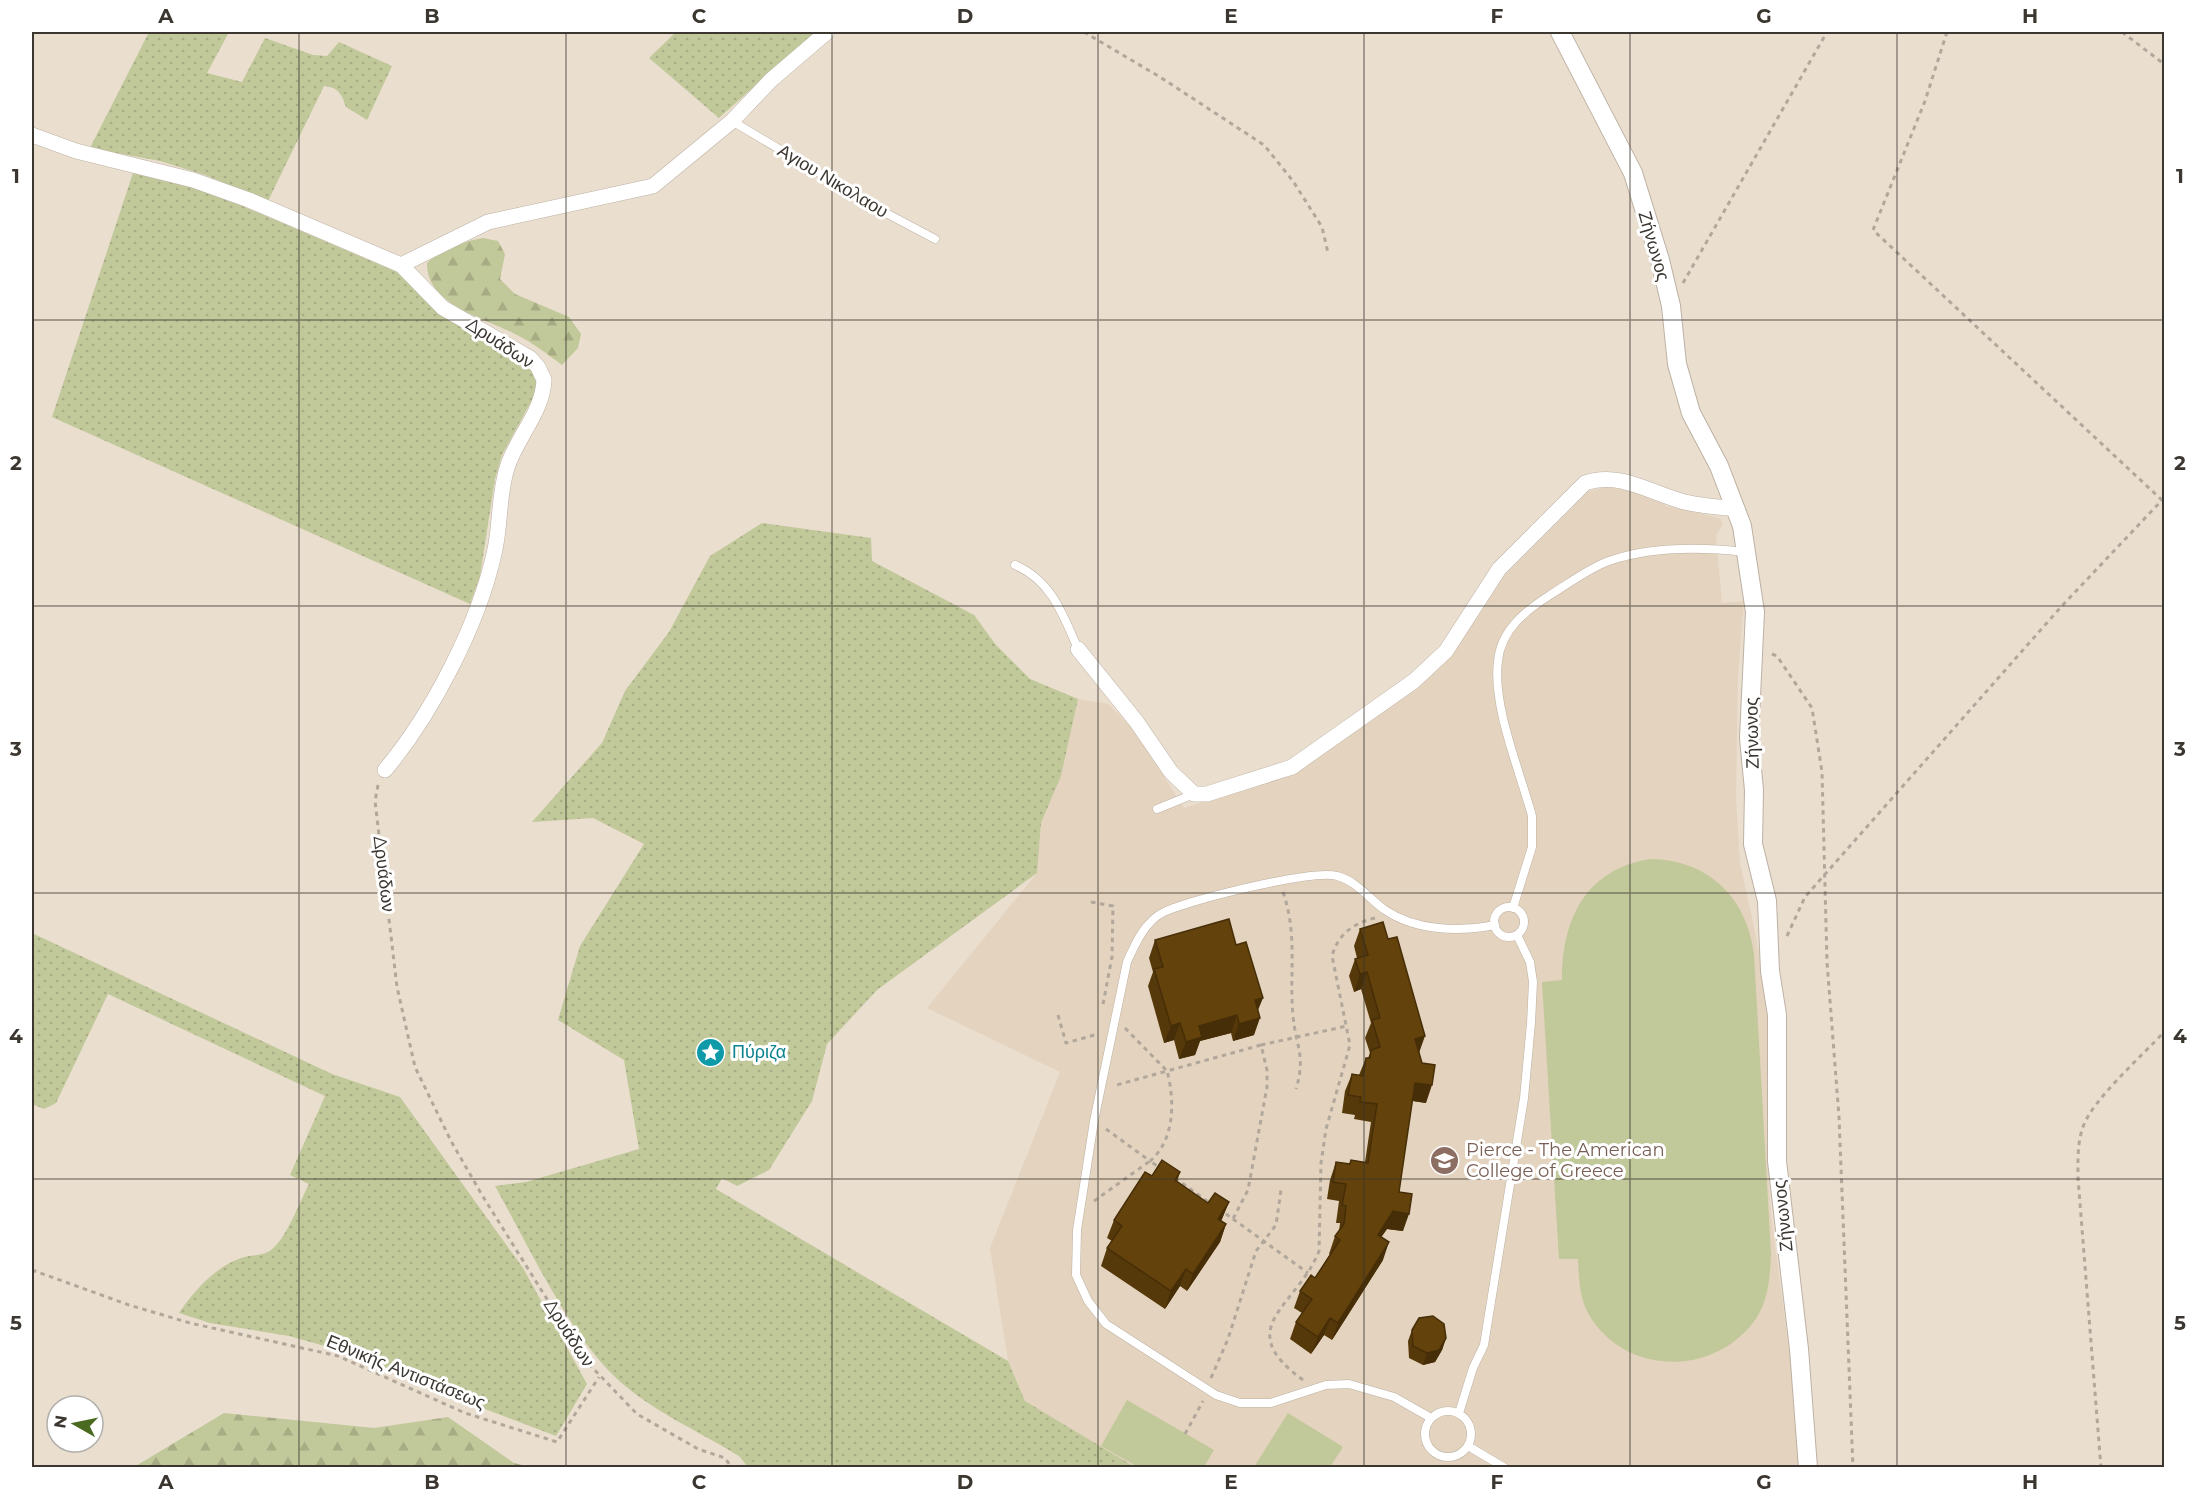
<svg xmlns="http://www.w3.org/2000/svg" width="2196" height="1499" viewBox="0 0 2196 1499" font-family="Montserrat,sans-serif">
<defs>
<pattern id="grass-dots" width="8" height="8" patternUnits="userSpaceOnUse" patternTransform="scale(1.5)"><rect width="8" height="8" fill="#c1c899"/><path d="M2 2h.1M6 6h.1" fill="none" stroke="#a7ac84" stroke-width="1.8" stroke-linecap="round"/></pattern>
<pattern id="forest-firs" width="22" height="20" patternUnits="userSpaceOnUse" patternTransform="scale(1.5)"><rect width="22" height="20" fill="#c1c899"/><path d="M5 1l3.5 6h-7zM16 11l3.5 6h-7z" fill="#a7ac84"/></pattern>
</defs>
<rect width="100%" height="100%" fill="#eadecf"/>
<path fill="#e4d3be" d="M1606 487 1643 493 1666 506 1720 518 1723 524 1716 536 1722 603 1744 601 1738 674 1736 798 1740 863 1756 937 1767 1006V1156L1771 1215 1795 1396 1799 1467H1135L1025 1401 1008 1361 990 1248 1060 1072 927 1008 1037 873 1041 823 1061 776 1078 699 1108 704 1134 730 1184 808 1295 772 1430 676 1452 656 1502 578 1587 492Z"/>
<path fill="url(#grass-dots)" d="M149 32H229L207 73 242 82 265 38 313 55 327 56 339 42 392 66 367 120 346 107C342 94 338 87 324 86L268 201 205 175 160 161 90 148Z
M676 32H815L719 118 649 58Z
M133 173 194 188 240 205 397 272 438 312 524 361 533 371 537 383 534 396 502 455 495 479 480 576 470 604 52 417Z
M762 523 871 538 872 561 974 615 996 645 1030 679 1078 699 1061 776 1041 823 1037 873 877 990 827 1044 812 1101 769 1170 737 1186 722 1178 716 1189 1008 1361 1025 1401 1135 1467H748L739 1456C697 1430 647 1409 612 1374 566 1328 527 1243 495 1186L526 1182 639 1149 624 1060 558 1020 580 946 644 844 593 818 532 822 602 743 625 691 669 632 710 556Z
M32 933 332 1074 400 1097 523 1268 587 1384 556 1436 448 1395 353 1354 289 1336 210 1323 179 1313C195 1290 214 1268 241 1258 249 1255 260 1256 268 1252 285 1243 300 1201 309 1184L290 1175 325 1096 108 994 56 1103 44 1109 32 1104Z"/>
<path fill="url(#forest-firs)" d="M483 238 498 241 505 254 500 279 515 294 569 317 581 334 578 348 562 365C547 354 532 342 515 334 485 318 426 305 427 263 443 247 462 242 483 238Z
M224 1413 374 1428 448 1417 514 1463 530 1467H134Z"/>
<path fill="#c1c899" d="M1651 859C1708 860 1747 897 1754 954L1771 1254C1770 1279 1768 1305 1752 1324 1709 1378 1622 1374 1588 1313 1579 1296 1579 1277 1578 1259H1559L1542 982 1562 980C1562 920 1585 869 1651 859Z
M1127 1400 1214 1450 1204 1467H1138L1101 1446Z
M1288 1413 1343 1447 1330 1467H1254Z"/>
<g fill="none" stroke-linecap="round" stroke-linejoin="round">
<defs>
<path id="service" d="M732 121 886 213 935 239
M1015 565C1052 581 1063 615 1078 649
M1157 809 1194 794
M1494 922a15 15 0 1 1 30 0a15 15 0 1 1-30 0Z
M1513 908 1532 847V816C1520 771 1492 706 1498 661 1501 630 1525 611 1550 595 1568 584 1589 568 1609 561 1652 546 1701 547 1745 552
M1425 1434a23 23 0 1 1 46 0a23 23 0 1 1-46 0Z
M1459 1413 1473 1368 1484 1345 1524 1098 1531 1023 1533 982 1530 962 1517 935
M1431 1418 1394 1397 1349 1384 1326 1385 1271 1403H1240L1216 1395 1106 1324 1088 1301 1076 1275 1077 1230 1094 1121 1127 962C1135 944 1145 921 1164 912 1188 900 1314 869 1337 876 1357 881 1369 899 1385 910 1416 931 1459 932 1495 925
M1468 1446 1505 1468"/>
<path id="minor" d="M32 135 76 151 193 180 249 200 401 265 488 222 653 186 732 121 771 80 827 32
M1078 649 1136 721 1171 772 1194 794H1207L1292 767 1414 681 1446 651 1499 569 1585 483C1618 471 1649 492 1681 501 1699 506 1719 507 1737 509
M385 770C432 714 478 625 494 554 501 526 498 496 507 468 516 438 543 412 544 380L538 367 530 358 443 308 401 265"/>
<path id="tertiary" d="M1560 32 1633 173 1660 260 1671 306 1677 364 1691 413 1719 466 1742 526 1755 612 1749 738 1754 790 1753 844 1767 901 1770 971 1777 1015V1161L1799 1349 1808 1468"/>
</defs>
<use href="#service" stroke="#bdb1a3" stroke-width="9"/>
<use href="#minor" stroke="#bdb1a3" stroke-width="16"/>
<use href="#tertiary" stroke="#bdb1a3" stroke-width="20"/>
<path stroke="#b1a79b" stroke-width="3" stroke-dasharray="4.5 4.5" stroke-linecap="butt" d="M1084 32 1160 77 1264 145 1293 181 1322 227 1328 253
M1947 32 1925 101 1873 230 2164 502
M2122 32 2164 64
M1683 283 1827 32
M1772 654 1777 656 1812 708 1822 772 1827 962 1839 1117 1853 1468
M378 785 375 801 397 987 415 1067 451 1141 482 1195 585 1360 637 1414 698 1449 725 1458 732 1468
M1283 892C1298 936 1289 972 1293 1016 1296 1047 1306 1056 1296 1089
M1091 902 1113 906 1112 957 1103 1004
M1787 936 1805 897 2060 608 2164 498
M1058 1015 1066 1043 1098 1034
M1125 1028 1167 1071 1261 1045 1267 1070V1087L1248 1190 1233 1219 1222 1211
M1261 1045 1347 1026
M1106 1129 1150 1161C1175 1140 1175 1100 1167 1071L1113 1086
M1175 1178 1211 1204
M1094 1201 1150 1161 1160 1168
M1233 1219 1308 1273
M32 1270 129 1305 190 1323 338 1356 465 1413 557 1442 599 1377
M1211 1378 1228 1339 1256 1251 1276 1225 1281 1190
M1303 1380C1230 1327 1297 1307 1319 1251L1321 1163 1326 1129 1350 1045 1332 956C1338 934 1354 923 1375 918
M1185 1434 1203 1401
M2101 1468 2078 1178C2078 1161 2077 1144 2083 1127 2092 1100 2143 1055 2164 1032"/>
<use href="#service" stroke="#fff" stroke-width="8"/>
<use href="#minor" stroke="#fff" stroke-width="15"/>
<use href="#tertiary" stroke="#fff" stroke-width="18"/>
</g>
<path fill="#56390a" d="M1360 929 1419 1052 1426 1103 1412 1101 1399 1192 1403 1231 1387 1229 1381 1237 1383 1260 1332 1340 1324 1335 1311 1354 1290 1339 1296 1322 1302 1313 1294 1308 1300 1291 1315 1278 1330 1254H1329L1335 1236 1339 1231 1340 1223H1336L1339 1201 1327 1199 1330 1180 1336 1162 1349 1164 1351 1160 1365 1162 1371 1122 1354 1119 1355 1115 1342 1113 1345 1091 1352 1074 1359 1075 1366 1058H1368L1370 1053 1365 1038 1371 1023 1361 989 1354 992 1349 976 1355 959 1357 958 1354 946Z
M1155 940 1236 945 1258 1010 1254 1035 1233 1041 1231 1033 1200 1041 1195 1055 1179 1059 1174 1040 1164 1043 1148 986 1153 972 1149 958Z
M1180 1172 1177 1182 1208 1203 1229 1202 1221 1221 1226 1224 1220 1242 1187 1291 1180 1286 1165 1309 1101 1266 1107 1248 1112 1241 1107 1238 1114 1220 1152 1176Z
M1412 1330 1446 1338 1442 1350 1435 1362 1423 1365 1409 1358 1408 1341Z"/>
<path fill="#462e08" d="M1367 972 1361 989 1354 992 1360 974Z
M1263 998 1256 1015 1255 1000Z
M1237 1015 1231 1033 1200 1041 1195 1055 1179 1059 1186 1042 1199 1026Z
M1260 1018 1254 1035 1233 1041 1239 1024Z
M1180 1023 1174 1040 1164 1043 1171 1026Z
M1425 1036 1419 1053 1415 1039Z
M1415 1083 1432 1085 1426 1103 1408 1100Z
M1229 1202 1222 1219 1212 1236 1218 1219Z
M1393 1211 1409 1214 1403 1231 1387 1229 1371 1252 1378 1235Z
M1226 1224 1220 1242 1187 1291 1193 1274Z
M1389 1242 1383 1260 1332 1340 1338 1323Z
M1186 1269 1180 1286 1165 1309 1171 1291Z
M1330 1318 1324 1335 1311 1354 1318 1337Z
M1446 1338 1442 1350 1435 1362 1423 1365 1427 1353Z"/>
<path fill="#64420c" stroke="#462e08" stroke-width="1.5" d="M1229 919 1236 945 1246 942 1263 998 1255 1000 1260 1018 1239 1024 1237 1015 1199 1026 1202 1037 1186 1042 1180 1023 1171 1026 1154 969 1163 967 1155 940Z
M1383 922 1388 939 1397 937 1425 1036 1415 1039 1422 1063 1435 1065 1432 1085 1415 1083 1399 1192 1412 1194 1409 1214 1393 1211 1378 1235 1389 1242 1338 1323 1330 1318 1318 1337 1296 1322 1312 1299 1300 1291 1311 1275 1315 1278 1340 1240 1335 1236 1344 1224 1346 1206 1342 1205 1346 1184 1333 1182 1336 1162 1350 1164 1351 1160 1368 1163 1377 1104 1360 1102 1361 1097 1348 1095 1352 1074 1363 1076 1366 1058H1370L1371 1050 1380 1047 1372 1020 1380 1018 1367 972 1360 974 1355 959 1368 955 1360 929Z
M1162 1160 1180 1172 1175 1180 1208 1203 1215 1193 1229 1202 1218 1219 1226 1224 1193 1274 1186 1269 1171 1291 1107 1248 1122 1226 1114 1220 1145 1172 1152 1176Z
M1433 1316 1444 1324 1446 1338 1439 1350 1427 1353 1413 1346 1412 1330 1419 1318Z"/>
<path fill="none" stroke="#3b3630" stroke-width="1.5" stroke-opacity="0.55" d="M299 32V1468M566 32V1468M832 32V1468M1098 32V1468M1364 32V1468M1630 32V1468M1897 32V1468M32 320H2164M32 606H2164M32 893H2164M32 1179H2164"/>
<defs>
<symbol id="sight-disc" viewBox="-11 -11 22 22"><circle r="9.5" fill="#0f9aa8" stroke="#fff"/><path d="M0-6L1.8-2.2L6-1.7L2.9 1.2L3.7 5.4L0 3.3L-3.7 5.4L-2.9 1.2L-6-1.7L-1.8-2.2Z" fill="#fff"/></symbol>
<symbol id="school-disc" viewBox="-11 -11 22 22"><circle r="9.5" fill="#8d6e63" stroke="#fff"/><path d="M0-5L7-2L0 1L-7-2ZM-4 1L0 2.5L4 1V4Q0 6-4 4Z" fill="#fff"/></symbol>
</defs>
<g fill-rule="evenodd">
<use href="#sight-disc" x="694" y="1036" width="33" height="33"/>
<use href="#school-disc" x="1428" y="1144" width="33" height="33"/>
</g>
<g text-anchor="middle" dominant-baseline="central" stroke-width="6" stroke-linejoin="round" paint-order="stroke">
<g font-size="18" fill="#3b3630" stroke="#fff">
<text transform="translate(833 181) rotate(31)">Αγιου Νικολαου</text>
<text transform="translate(1654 246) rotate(74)">Ζήνωνος</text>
<text transform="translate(500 343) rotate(33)">Δρυάδων</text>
<text transform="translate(1752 733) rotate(-91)">Ζήνωνος</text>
<text transform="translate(384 874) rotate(83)">Δρυάδων</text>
<text transform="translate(1783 1216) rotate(-96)">Ζήνωνος</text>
<text transform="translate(569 1333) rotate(57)">Δρυάδων</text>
<text transform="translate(406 1372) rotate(22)">Εθνικής Αντιστάσεως</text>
</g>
<g font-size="18" fill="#0d838f" stroke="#fff" text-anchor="start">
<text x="732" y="1052">Πύριζα</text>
</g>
<g font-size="18" fill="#785e54" stroke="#fff" text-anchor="start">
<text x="1466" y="1150">Pierce - The American<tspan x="1466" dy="21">College of Greece</tspan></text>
</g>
</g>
<rect width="2196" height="1499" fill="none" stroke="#ffffff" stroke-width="66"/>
<g transform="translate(75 1424) rotate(279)"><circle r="28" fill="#ffffff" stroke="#b1afac" stroke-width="1.5"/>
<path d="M0-4.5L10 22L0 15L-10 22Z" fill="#4a6a20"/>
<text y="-9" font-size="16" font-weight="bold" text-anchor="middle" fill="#3b3630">N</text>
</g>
<rect x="33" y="33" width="2130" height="1433" fill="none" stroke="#3b3630" stroke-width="2"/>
<g font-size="20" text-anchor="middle" font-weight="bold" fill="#3b3630">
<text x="166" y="23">A</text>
<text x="432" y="23">B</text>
<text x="699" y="23">C</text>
<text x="965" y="23">D</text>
<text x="1231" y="23">E</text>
<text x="1497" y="23">F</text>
<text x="1764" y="23">G</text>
<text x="2030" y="23">H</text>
<text x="16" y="183">1</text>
<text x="2180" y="183">1</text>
<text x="16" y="470">2</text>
<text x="2180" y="470">2</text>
<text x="16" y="756">3</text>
<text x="2180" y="756">3</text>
<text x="16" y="1043">4</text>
<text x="2180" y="1043">4</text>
<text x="16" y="1330">5</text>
<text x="2180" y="1330">5</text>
<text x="166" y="1489">A</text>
<text x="432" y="1489">B</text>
<text x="699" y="1489">C</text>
<text x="965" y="1489">D</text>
<text x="1231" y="1489">E</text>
<text x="1497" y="1489">F</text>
<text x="1764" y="1489">G</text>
<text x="2030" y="1489">H</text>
</g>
</svg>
